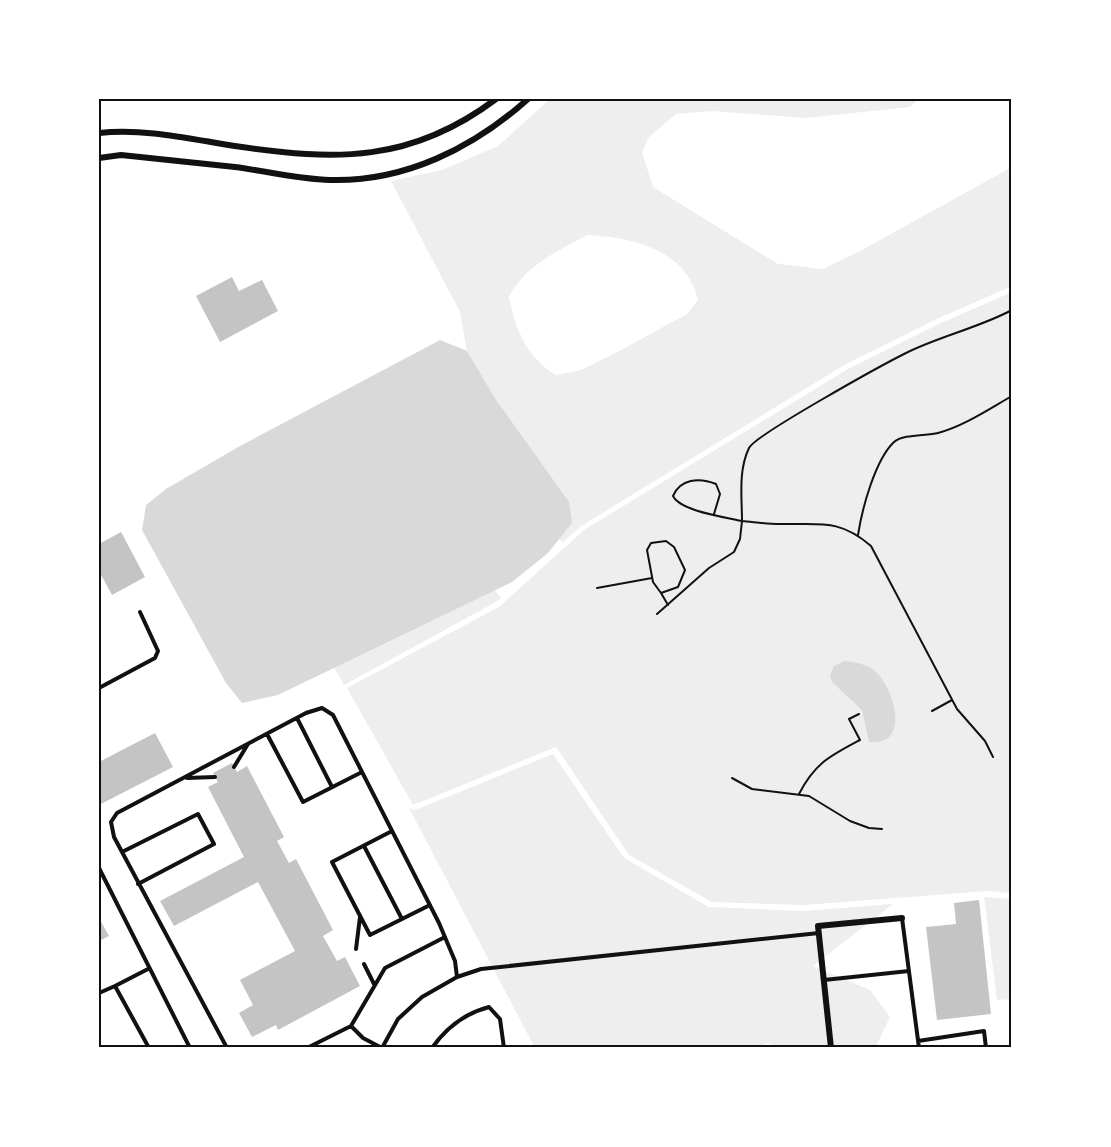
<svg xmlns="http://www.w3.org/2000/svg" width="1111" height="1147" viewBox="0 0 1111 1147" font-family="'Alegreya Sans',sans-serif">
<rect width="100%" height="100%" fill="#fff"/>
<path fill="#eee" fill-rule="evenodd" d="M550 99H918L910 107 805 118 712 111 676 114 649 137 642 152 653 187 778 264 823 269 860 251 1012 167V286L939 318 846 364 581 526 563 542 559 539 572 523 467 351 460 312 391 181 442 170 498 146ZM587 235C632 237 687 250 698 300L687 314 621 350 581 370 556 375C527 358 515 328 509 297 524 266 558 251 587 235Z
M1012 292V893L988 891 804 905 712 902 629 855 556 747 413 805 347 688 499 607 584 530 848 369 941 323Z
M494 589 501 598 496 602 344 685 334 667Z
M553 754 624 858 709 907 803 911 893 904 813 966 870 990 890 1017 875 1048H783L767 1043 758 1048H535L409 808 415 810Z
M984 897 1012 899V999L997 1000Z"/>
<path fill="#d9d9d9" d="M440 340 467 351 497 401 569 502 572 523 548 553 512 582 278 695 242 703 226 683 142 530 146 505 166 489 240 446Z
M844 661C854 662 867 664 875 671 895 689 911 747 869 742L862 710 832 682 830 675 834 666Z"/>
<path fill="#c4c4c4" d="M232 277 239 291 262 280 278 311 220 342 196 296Z
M121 532 145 577 112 595 99 571V544Z
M155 733 173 767 99 805V762Z
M232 763 237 772 247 766 284 837 277 841 289 863 296 859 333 930 323 936 337 961 345 957 360 986 278 1030 276 1025 252 1037 239 1013 253 1005 240 980 295 951 258 882 174 926 160 901 244 857 208 787 218 782 213 773Z
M979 900 991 1014 937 1020 926 927 956 924 954 903Z
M99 918 109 936 99 941Z"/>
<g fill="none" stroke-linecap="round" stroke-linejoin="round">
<path stroke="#111" stroke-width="2" d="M714 514 720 494 716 484C699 477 680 479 673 496 680 511 725 517 742 521 742 497 738 471 749 448 755 435 884 364 906 353 940 336 978 328 1012 310
M858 535C862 509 875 460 894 442 903 434 926 436 938 433 964 426 989 409 1012 396
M597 588 652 578
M661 593 653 582 647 550 651 543 666 541 674 547 685 570 678 587 661 593 668 605
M657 614 709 568 734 552 740 539 742 521C754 522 767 524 779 524 819 525 839 518 871 546L957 709 985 741 993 757
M932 711 952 700
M732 778 752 789 809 796 850 821 869 828 882 829
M799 794C815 763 830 756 860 740L849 719 859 714"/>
<path stroke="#111" stroke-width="4" d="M99 688 155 658 158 651 140 612
M297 718 332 787
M267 734 303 802 362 772
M234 767 248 744
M187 778 215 777
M392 831 332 862 370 935 430 905
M364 846 402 919
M122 852 198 814 214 844 138 884
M99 868 190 1048
M902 918 919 1048
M356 949 360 917
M364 964 374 984
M148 969 115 986 149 1048
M457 977 481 969 819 933
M824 980 909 971
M99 993 115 986
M351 1026 385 968 445 937
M918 1041 984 1031 986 1048
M227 1048 114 837 111 822 117 813 306 713 322 708 333 715 439 923 455 961 457 977 422 997 398 1019 382 1048
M307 1048 351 1026 363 1038 382 1048
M432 1048C446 1028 466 1013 489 1007L500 1019 504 1048"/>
<path stroke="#111" stroke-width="6" d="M99 133C145 128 190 139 235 146 336 161 411 163 496 99
M99 158 121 155C159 159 197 163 235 167 266 171 298 179 330 180 405 182 473 148 528 99
M831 1048 818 926 902 918"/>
</g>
<rect width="1111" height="1147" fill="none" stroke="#ffffff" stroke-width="201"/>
<rect x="100" y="100" width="910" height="946" fill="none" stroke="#111" stroke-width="2"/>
</svg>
